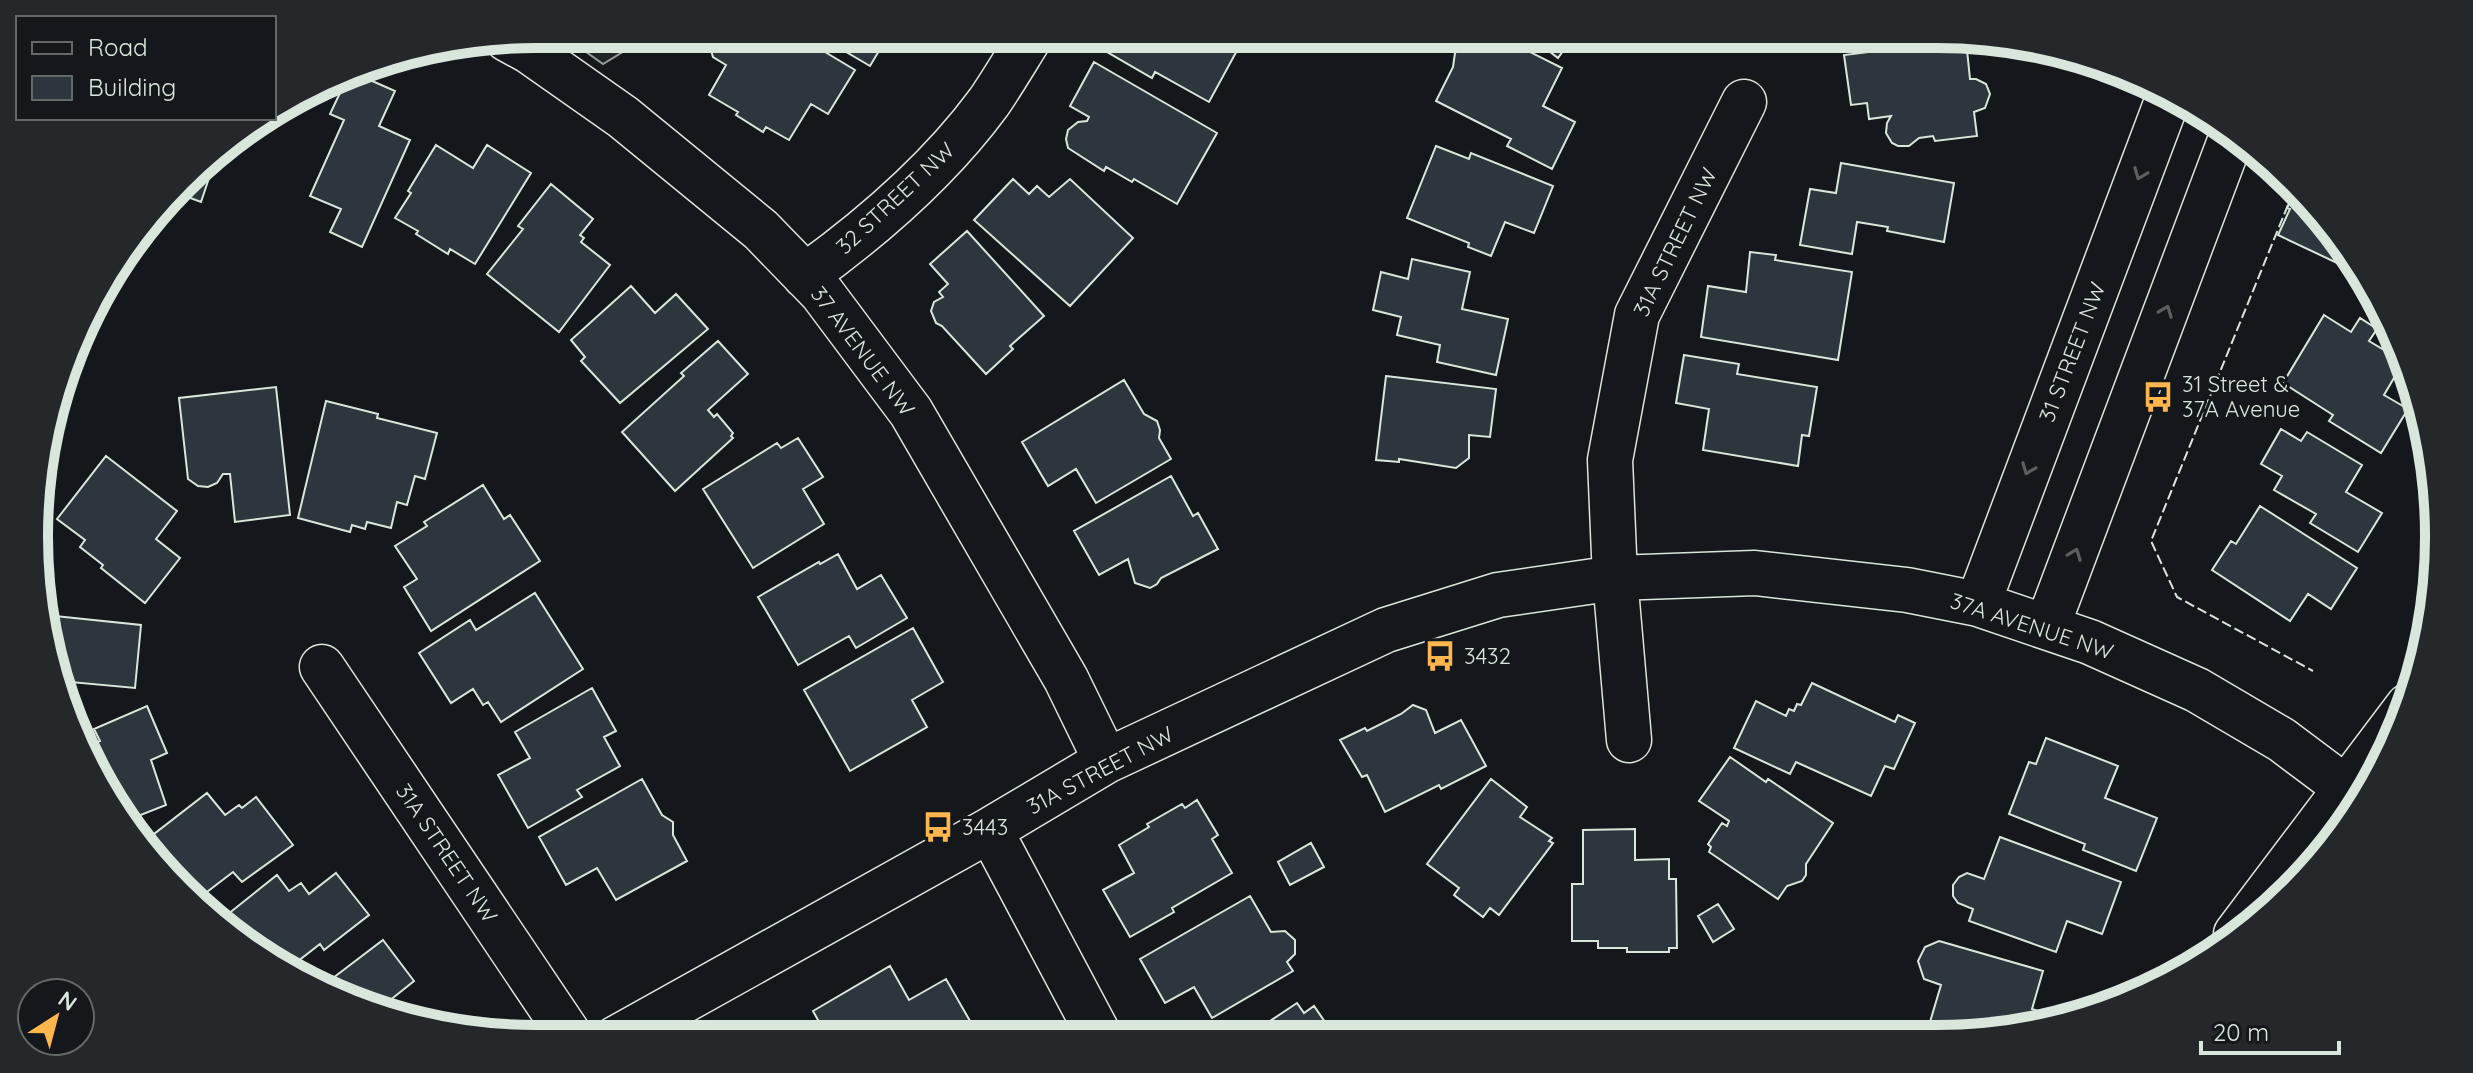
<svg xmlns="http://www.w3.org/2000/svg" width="2473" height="1073" viewBox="0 0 2473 1073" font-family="Quicksand,sans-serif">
<rect width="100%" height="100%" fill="#14181c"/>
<path fill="#202428" stroke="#939e99" stroke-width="2" d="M561 34H652L603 64Z"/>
<path fill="#2c363c" stroke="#d8e6dc" stroke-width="2" d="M718 34H795L855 70 828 114 811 104 789 140 766 127 763 132 736 115 738 112 709 95 726 65 713 57 710 47Z
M829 34H889L870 66 831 43 834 37Z
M1110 34H1246L1209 102 1155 72 1152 78 1102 49Z
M1475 34H1494L1562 68 1543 106 1575 122 1552 169 1507 146 1511 139 1436 101 1453 67 1455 53 1461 47 1470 44Z
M1537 34H1575L1558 58 1541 45 1545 40Z
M1966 40 1970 79H1976L1986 84 1990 94 1985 108 1974 112 1977 136 1935 141 1933 136 1919 138 1909 146H1898L1892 143 1886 133 1887 123 1891 116 1869 119 1867 103 1851 105 1844 55Z
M1094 62 1217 133 1177 204 1134 179 1132 182 1106 167 1104 171 1068 148 1066 139 1068 130 1078 122 1087 121 1089 117 1070 106Z
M354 73 395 91 379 126 410 140 362 247 330 232 341 209 310 196 344 120 330 114 348 76Z
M436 145 473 168 487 145 531 173 475 264 450 249 448 254 416 234 418 231 395 218 411 193 408 191Z
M1436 146 1469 159 1471 153 1553 186 1534 233 1505 222 1491 256 1468 247 1469 243 1407 218Z
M218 151 201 202 177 193 206 158Z
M1841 163 1954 183 1944 242 1887 231 1888 227 1857 222 1852 254 1800 245 1810 189 1836 193Z
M1013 179 1029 194 1037 186 1049 197 1070 179 1133 238 1070 306 974 220Z
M551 184 593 219 580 235 584 238 581 242 610 265 559 332 487 274 523 229 518 226Z
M2294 193 2354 271 2278 235 2290 209 2287 208Z
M967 231 1044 316 1010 346 1013 349 986 374 942 326 936 323 931 311 934 302 943 297 939 292 948 284 930 264Z
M1750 252 1776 255 1775 260 1852 272 1838 360 1701 337 1708 286 1746 292Z
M1412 259 1470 272 1462 309 1508 319 1496 375 1437 362 1440 345 1397 335 1401 317 1373 310 1381 272 1408 279Z
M2355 272 2370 292 2350 282Z
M631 286 655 313 676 294 708 329 620 403 581 361 585 357 571 340Z
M2324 315 2351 332 2360 318 2377 329 2369 341 2399 359 2401 366 2384 395 2408 409 2381 453 2329 421 2333 415 2283 383Z
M718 341 748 374 708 410 714 417 717 414 733 433 731 436 733 438 675 491 622 432 684 376 681 373Z
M1684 355 1739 364 1737 374 1817 387 1809 436 1802 435 1798 466 1703 450 1709 409 1676 403Z
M1386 376 1496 389 1490 437 1469 435V458L1456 468 1399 459V462L1376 460Z
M1124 380 1144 414 1157 421 1160 430 1159 438 1171 459 1096 503 1076 469 1048 486 1022 442Z
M276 387 290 515 235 522 230 474H223L217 483 208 487 198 486 188 479 179 398Z
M326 401 378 414 377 418 437 433 425 479 415 476 407 505 397 502 391 528 367 522 365 529 352 525 350 532 298 518Z
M2281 429 2301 441 2307 432 2362 465 2346 492 2382 513 2358 552 2310 523 2316 514 2274 490 2282 476 2261 464Z
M798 438 823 477 803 489 824 524 753 568 703 489 777 443 781 448Z
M106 456 177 511 156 539 180 558 145 603 101 568 103 565 80 547 85 540 57 519Z
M1171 476 1193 516 1198 513 1218 549 1161 578 1157 584 1150 588 1135 583 1128 559 1099 575 1074 531Z
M483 485 504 519 510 515 540 561 431 631 404 587 417 579 395 546 427 526 424 522Z
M2260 506 2357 568 2331 609 2308 594 2290 621 2212 570 2231 541 2236 544Z
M838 554 857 589 881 575 907 618 856 648 849 636 798 665 758 597 819 562 820 564Z
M535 593 583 669 501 722 488 702 483 705 473 689 451 703 419 653 470 620 476 630Z
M55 616 141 625 135 688 71 682 68 691 47 628 53 629Z
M913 628 943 682 912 700 927 727 850 771 804 690Z
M1812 683 1895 722 1898 715 1915 723 1894 769 1885 766 1871 796 1796 762 1790 774 1734 748 1756 701 1786 716 1789 709 1794 711 1797 704 1801 705Z
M592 688 616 731 604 737 620 766 577 790 582 797 528 828 498 775 530 758 515 732Z
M1413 705 1426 710 1435 733 1461 720 1486 766 1441 789 1439 785 1385 812 1367 775 1362 777 1340 740 1365 728 1367 731 1401 714Z
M147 706 167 753 151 760 166 805 128 820 101 787 87 747 100 741 94 729Z
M2046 738 2118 766 2105 798 2157 818 2136 871 2083 850 2085 844 2009 814 2029 762 2036 764Z
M1730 757 1766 782 1768 779 1833 823 1806 864V875L1802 881 1787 886 1778 899 1709 852 1711 847 1708 844 1722 823 1727 826 1729 821 1699 801Z
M642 779 662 815 673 822V835L687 861 616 900 597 868 566 885 539 837Z
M1491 779 1527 807 1520 817 1552 838 1549 841 1553 843 1499 915 1490 908 1483 917 1454 895 1459 888 1427 864Z
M207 793 225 815 239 805 242 808 256 797 293 845 242 882 233 872 195 901 145 841Z
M1197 800 1218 835 1212 839 1232 873 1172 908 1174 912 1130 937 1103 890 1134 873 1119 845 1149 827 1147 824 1182 804 1185 808Z
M1635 829V860L1669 859V879H1676L1677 948H1669V952H1627V948H1598V941H1572V884H1583V830Z
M2000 837 2121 882 2102 934 2067 921 2056 952 1969 921 1973 909 1958 903 1953 896V885L1959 877 1967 873 1984 879Z
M1311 843 1324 867 1290 885 1278 862Z
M336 873 369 915 324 950 320 944 293 965 218 922 277 875 289 891 301 883 309 894Z
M1250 896 1271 932 1285 931 1295 940V954L1287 962 1293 971 1212 1018 1194 987 1165 1003 1140 959Z
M1718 904 1734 929 1713 942 1698 916Z
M383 940 414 981 384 1005 393 1015 375 1012 325 984Z
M1939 941 2043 971 2032 1009 2062 1019 2003 1035H1975L1930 1022 1941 985 1924 979 1918 961 1925 947Z
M890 966 909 1000 946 979 974 1028 956 1038H828L813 1011Z
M1297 1003 1304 1013 1314 1006 1334 1035 1246 1037Z"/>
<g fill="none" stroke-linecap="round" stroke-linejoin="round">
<defs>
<path id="minor" d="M507 39 529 51 623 117 761 230 822 293 911 412 1066 679 1106 761
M805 276C873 227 939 170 989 102 1004 80 1018 56 1032 34
M1978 604 2167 101
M2047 627 2231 138
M322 667 572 1039
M1629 740 1615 578 1610 460 1637 315 1744 102
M990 830 1100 1037
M2236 934 2408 706
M615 1039 990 830 1106 761 1386 630 1498 595 1615 578 1755 573 1907 590 1978 604 2090 642 2197 690 2282 740 2362 800"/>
</defs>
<use href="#minor" stroke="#d8e6dc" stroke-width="47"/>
<use href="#minor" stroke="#14181c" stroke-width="44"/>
<path stroke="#d8e6dc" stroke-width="2" stroke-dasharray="10 4" stroke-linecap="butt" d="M2288 205 2151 541 2177 597 2313 671"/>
</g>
<defs><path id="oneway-chevron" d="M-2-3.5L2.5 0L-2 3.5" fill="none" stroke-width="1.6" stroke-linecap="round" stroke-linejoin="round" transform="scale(2)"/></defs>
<g stroke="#59605f">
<use href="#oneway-chevron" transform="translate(2140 174) rotate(111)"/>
<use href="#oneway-chevron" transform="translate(2166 311) rotate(-69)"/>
<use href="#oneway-chevron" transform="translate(2028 469) rotate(111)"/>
<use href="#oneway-chevron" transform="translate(2075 554) rotate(-69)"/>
</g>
<defs>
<symbol id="bus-bare" viewBox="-9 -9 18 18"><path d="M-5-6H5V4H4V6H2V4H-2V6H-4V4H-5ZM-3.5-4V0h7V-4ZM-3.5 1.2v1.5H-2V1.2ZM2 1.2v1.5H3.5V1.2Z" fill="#ffb74d" stroke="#14181c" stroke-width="2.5" paint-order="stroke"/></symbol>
</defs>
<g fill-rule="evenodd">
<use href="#bus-bare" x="2136" y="375" width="44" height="44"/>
<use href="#bus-bare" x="1418" y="634" width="44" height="44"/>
<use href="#bus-bare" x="916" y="805" width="44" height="44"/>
</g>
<g text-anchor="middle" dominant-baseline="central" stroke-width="6" stroke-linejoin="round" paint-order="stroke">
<g font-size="22" fill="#d8e6dc" stroke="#14181c">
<text transform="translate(895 198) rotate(-43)">32 STREET NW</text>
<text transform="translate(1675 242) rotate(-64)">31A STREET NW</text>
<text transform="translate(863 351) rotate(53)">37 AVENUE NW</text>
<text transform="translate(2072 352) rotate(-69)">31 STREET NW</text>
<text transform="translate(2032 626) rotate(18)">37A AVENUE NW</text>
<text transform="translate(1100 770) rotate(-28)">31A STREET NW</text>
<text transform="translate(447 853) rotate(56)">31A STREET NW</text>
</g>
<g font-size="22" fill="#d8e6dc" stroke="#14181c" text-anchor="start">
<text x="2182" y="384">31 Street &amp;<tspan x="2182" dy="25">37A Avenue</tspan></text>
<text x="1464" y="656">3432</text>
<text x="962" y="827">3443</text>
</g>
</g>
<path d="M0 0H2473V1073H0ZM536 48H1937A488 488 0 0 1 2425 536V537A488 488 0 0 1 1937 1025H536A488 488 0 0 1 48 537V536A488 488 0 0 1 536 48Z" fill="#24282b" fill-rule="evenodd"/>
<path fill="none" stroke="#d8e6dc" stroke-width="10" d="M536 48H1937A488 488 0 0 1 2425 536V537A488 488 0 0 1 1937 1025H536A488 488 0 0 1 48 537V536A488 488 0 0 1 536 48Z"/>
<rect x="16" y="16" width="260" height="104" fill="#14181c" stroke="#626a69" stroke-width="2"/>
<rect x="32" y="42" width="40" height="12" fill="#14181c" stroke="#626a69" stroke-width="2"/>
<text x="88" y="56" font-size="24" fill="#d8e6dc">Road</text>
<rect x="32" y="76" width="40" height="24" fill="#2c363c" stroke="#626a69" stroke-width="2"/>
<text x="88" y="96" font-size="24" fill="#d8e6dc">Building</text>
<g transform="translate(56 1017) rotate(36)"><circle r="38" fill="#14181c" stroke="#626a69" stroke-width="2"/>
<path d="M0-6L14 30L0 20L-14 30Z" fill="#ffb74d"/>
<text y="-12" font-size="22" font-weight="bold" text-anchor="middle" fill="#d8e6dc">N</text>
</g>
<path d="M2201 1041v12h138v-12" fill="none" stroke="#d8e6dc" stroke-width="4"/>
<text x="2213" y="1041" font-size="24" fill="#d8e6dc" stroke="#14181c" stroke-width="6" paint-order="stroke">20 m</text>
</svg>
